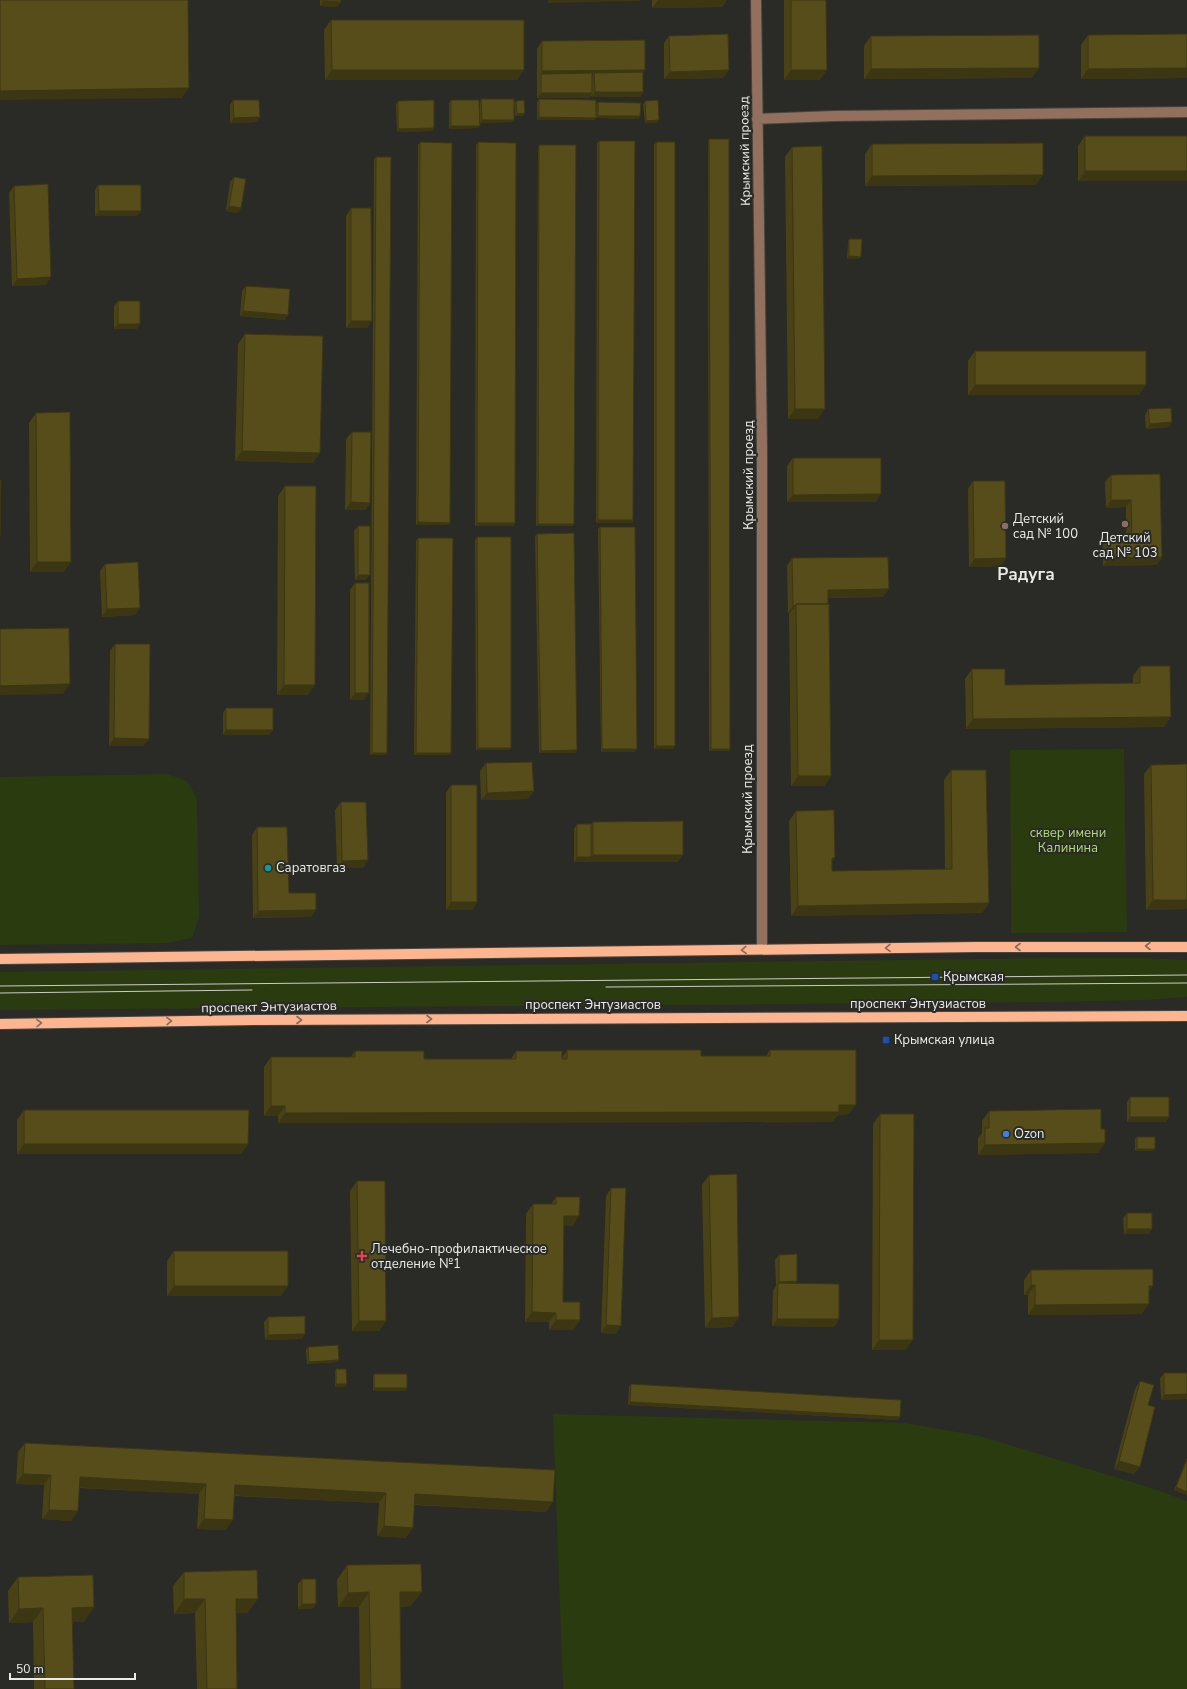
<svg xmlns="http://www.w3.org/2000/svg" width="1187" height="1689" viewBox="0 0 1187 1689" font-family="'Nunito Sans',sans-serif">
<rect width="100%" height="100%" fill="#2a2a27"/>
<path fill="#2a3b10" d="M1124 749 1127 932 1011 933 1010 750Z
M168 774 187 781 197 798 199 917 192 938 167 943 0 945V777Z
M1053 958H1141L1187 960V997L1145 1000 1051 1002 0 1010V972Z
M553 1414 905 1423 980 1436 1158 1490 1187 1501V1689H563Z"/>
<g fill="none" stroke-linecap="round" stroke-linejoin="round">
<defs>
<path id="minor" d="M756 0 762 450V949
M757 119 834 116 1187 112"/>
<path id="major" d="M0 959 977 947H1187
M0 1024 254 1020 1187 1016"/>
</defs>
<use href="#minor" stroke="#454542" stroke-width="12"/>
<use href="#major" stroke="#454542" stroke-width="12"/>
<use href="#minor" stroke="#93705d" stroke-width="10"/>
<use href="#major" stroke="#fdb58f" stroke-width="10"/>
<path stroke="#cbcbc9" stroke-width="1" d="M0 986 1187 975
M606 987 1187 983
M0 993 252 990"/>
</g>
<path fill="#4a4217" d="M320 0H341V2L337 7 320 6Z
M652 0H727L722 7 652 8Z
M784 0H826L820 80H784Z
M331 20 524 70 517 80H325L324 30Z
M1187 34V78L1081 79V45L1088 35Z
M669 36 729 70 723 78 664 79V43Z
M871 36 1032 78 864 79V46Z
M542 41 645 70 643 72V92L640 97H591V94L589 98H537V49Z
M481 99 512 122 480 123V102Z
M539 99 596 118 594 120H537V102Z
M233 100 260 117 256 122 230 123V105Z
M451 100 478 128 449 129V103Z
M398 101 433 131 397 132 396 104Z
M516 101 523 116H515L514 103Z
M645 101 657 123H645L643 104Z
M598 102 639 119 596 118V105Z
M1085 136H1187V181H1078V146Z
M709 139 730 749 729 751H709L708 141Z
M599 141 633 520 632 523H596L597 143Z
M420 142 448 525H416L418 145Z
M478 142 515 523 513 526H475L476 145Z
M656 142 673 749H654V145Z
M872 144 1036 185 865 186V154Z
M539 145 572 526H536L538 147Z
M792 147 818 419H788L785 157Z
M376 157 385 755H370L374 159Z
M234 177 241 208 238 213 226 211 230 182Z
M98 185 141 211 137 216H95V190Z
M14 186 46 285 12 286 9 193Z
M351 208 372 321 367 328H346V216Z
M849 239 859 259H847L848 242Z
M246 286 285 320 240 316 242 291Z
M118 301 137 329H114V306Z
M245 334 320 453 313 463 235 461 238 344Z
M975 351 1139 395H968V361Z
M1148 409 1172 422 1169 427 1146 429 1145 415Z
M36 413 64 572H30L29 423Z
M352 432 370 503 365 510H345L346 439Z
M793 458 876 502H787V466Z
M1160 474 1162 557 1157 565 1103 566V545L1108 538 1126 537V507L1106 508 1105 482 1111 475Z
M973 481 1006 558 1001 566 969 567 968 489Z
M285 486 308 695H277L278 496Z
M358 526 366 580H355L354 531Z
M600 527 635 752H601L598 529Z
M537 534 577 750 576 753H539L535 536Z
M477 537 510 750H476L475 540Z
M418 538 449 755H414L416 541Z
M792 558 883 597 828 598 831 776 824 786H791L789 614 790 613H788L787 566Z
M105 564 135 615 102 617 100 571Z
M355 583 364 700H350V590Z
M115 644 149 739 143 746H109L110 651Z
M1140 666 1164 727 966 729 965 679 972 669 1005 685 1133 683V676Z
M226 708 273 730 269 735H223V713Z
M486 763 528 799 481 800 480 771Z
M1187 764V909L1146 910 1144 774 1151 765Z
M951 770 989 903 982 913 791 916 789 821 796 811 832 863V871L945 869 944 780Z
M451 785 477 902 472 910H446V793Z
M341 802 368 860 363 868H337L335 810Z
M593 822 678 862H574V829L577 824H591Z
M257 827 289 893 316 910 311 917 253 918 252 835Z
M567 1050 701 1056H766L770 1050 849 1114 838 1115 832 1122 278 1123V1116H264V1067L271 1057H351L355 1051 424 1059H511L516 1051 562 1058Z
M1130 1097 1169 1117 1166 1122H1127V1102Z
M24 1110 248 1144 241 1154H17V1120Z
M989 1111 1101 1129 1105 1143 1098 1153 978 1155V1138L982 1133V1121Z
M880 1114 906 1350H872L873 1124Z
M1137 1137 1155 1149 1153 1151H1135V1139Z
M709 1175 739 1317 732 1327 705 1328 702 1185Z
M357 1181 386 1321 379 1331H352L350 1191Z
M611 1188 616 1334 601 1333 606 1196Z
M556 1197 573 1226H563V1302L580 1320 573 1330H549V1322H525L526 1214 533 1204H551Z
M1127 1213 1152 1229 1148 1234H1124L1123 1218Z
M174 1251 281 1296H167V1261Z
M779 1255 796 1284 839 1319 834 1327 772 1326 773 1291 776 1286 775 1260Z
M1031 1270 1149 1291 1142 1314 1028 1315V1295H1024V1280Z
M268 1317 302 1339 265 1340 264 1322Z
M308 1347 339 1360 337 1362 307 1364 306 1350Z
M336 1369 345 1387H335V1372Z
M1164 1373H1187V1399L1161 1400 1160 1378Z
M374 1374 405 1391H373V1376Z
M1140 1381 1148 1405 1134 1474 1114 1469 1135 1389Z
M631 1384 898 1420 628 1405 629 1387Z
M25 1443 546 1512 414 1505 406 1538 377 1536 379 1503 234 1496 226 1530 197 1529 199 1494 79 1488 78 1511 71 1521 42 1519 44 1485 16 1484 18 1452Z
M1187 1458V1495L1174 1490Z
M347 1565 411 1606 400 1607 401 1689H360L359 1607H338L337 1580Z
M184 1572 248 1613H236L237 1689H197L195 1613 174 1614 173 1586Z
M18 1577 84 1622H72L74 1689H34L33 1622 9 1623 8 1591Z
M302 1579 316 1604 312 1609H298V1584Z"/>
<path fill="#3c3613" d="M549 0H640L639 1 547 3Z
M658 0H727L722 7 652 8Z
M323 1 341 2 337 7 320 6Z
M1039 68 1032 78 864 79 871 69Z
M1187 68V78L1081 79 1088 69Z
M332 70H524L517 80H325Z
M645 70 640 77 594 73 591 78 541 74 542 71Z
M729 70 723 78 664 79 670 72Z
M791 70H827L820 80H784Z
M189 88 182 98 0 100V91Z
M595 92H643L640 97H591Z
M541 93H592L589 98H537Z
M525 113 523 116H515L517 114Z
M598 116H640L639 119 596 118Z
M260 117 256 122 230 123 234 118Z
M539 117 596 118 594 120H537Z
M482 120H514L512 122 480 123Z
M659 120 657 123H645L646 121Z
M451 126H480L478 128 449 129Z
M434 128 433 131 397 132 398 129Z
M1085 171H1187V181H1078Z
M1043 175 1036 185 865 186 872 176Z
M229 206 241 208 238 213 226 211Z
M99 211H141L137 216H95Z
M849 256 861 257 859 259H847Z
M51 277 46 285 12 286 17 279Z
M243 311 288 315 285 320 240 316Z
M351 321H372L367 328H346Z
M118 324H140L137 329H114Z
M975 385H1146L1139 395H968Z
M795 409H825L818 419H788Z
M1172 422 1169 427 1146 429 1150 424Z
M242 451 320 453 313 463 235 461Z
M881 494 876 502H787L793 495Z
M1111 500H1131L1126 507 1106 508Z
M351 502 370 503 365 510H345Z
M598 520H633L632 523H596Z
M418 522 450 523 448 525H416Z
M477 523H515L513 526H475Z
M538 524H574L572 526H536Z
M1162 557 1157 565 1103 566 1109 558Z
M1006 558 1001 566 969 567 974 559Z
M37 562H71L64 572H30Z
M358 575H370L366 580H355Z
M889 589 883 597 822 598 828 590Z
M793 606H795L790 613H788Z
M140 608 135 615 102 617 107 609Z
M70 684 63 694 0 695V686Z
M284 685H315L308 695H277Z
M355 693H369L364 700H350Z
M1171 717 1164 727 966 729 973 719Z
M226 730H273L269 735H223Z
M114 738 149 739 143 746H109Z
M656 746H675L673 749H654Z
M478 748H511L510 750H476Z
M602 749H637L635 752H601Z
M711 749H730L729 751H709Z
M577 750 576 753H539L541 751Z
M372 753H387L385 755H370Z
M416 753H451L449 755H414Z
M798 776H831L824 786H791Z
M534 791 528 799 481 800 487 793Z
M593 855H683L678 862H574L577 857H591Z
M832 858H835L828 868Z
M368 860 363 868H337L342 861Z
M1153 900H1187V909L1146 910Z
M451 902H477L472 910H446Z
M989 903 982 913 791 916 798 906Z
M316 910 311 917 253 918 258 911Z
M856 1105 849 1114 838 1115 832 1122 278 1123 285 1113Z
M271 1106H285L278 1116H264Z
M1130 1117H1169L1166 1122H1127Z
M1105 1143 1098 1153 978 1155 985 1145Z
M24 1144H248L241 1154H17Z
M1137 1149H1155L1153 1151H1135Z
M564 1216H579L573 1226H557Z
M1127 1229H1152L1148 1234H1124Z
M797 1281 794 1286 778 1284 779 1282Z
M1031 1285H1035L1028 1295H1024Z
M174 1286H288L281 1296H167Z
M1149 1286H1153L1146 1296Z
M1149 1304 1142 1314 1028 1315 1035 1305Z
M532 1312 556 1313 549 1322H525Z
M739 1317 732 1327 705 1328 712 1318Z
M777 1319H839L834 1327 772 1326Z
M556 1320H580L573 1330H549Z
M359 1321H386L379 1331H352Z
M606 1325 621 1326 616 1334 601 1333Z
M305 1334 302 1339 265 1340 268 1335Z
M879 1340H913L906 1350H872Z
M339 1360 337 1362 307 1364 309 1362Z
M336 1384H347L345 1387H335Z
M374 1388H407L405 1391H373Z
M1187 1394V1399L1161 1400 1164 1395Z
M630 1402 900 1417 898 1420 628 1405Z
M1119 1461 1140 1467 1134 1474 1114 1469Z
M23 1474 51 1475 44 1485 16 1484Z
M80 1477 206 1484 199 1494 73 1487Z
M235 1485 386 1493 379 1503 228 1495Z
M1176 1487 1187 1492V1495L1174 1490Z
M415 1494 553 1502 546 1512 408 1504Z
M49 1510 78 1511 71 1521 42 1519Z
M204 1519 233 1520 226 1530 197 1529Z
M384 1526 413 1528 406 1538 377 1536Z
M369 1592 359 1607H338L348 1593Z
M400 1592H422L411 1606 389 1607Z
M184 1599H205L195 1613 174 1614Z
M236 1599H258L248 1613 226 1614Z
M302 1604H316L312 1609H298Z
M94 1607 84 1622H62L72 1608Z
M43 1608 33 1622 9 1623 19 1609Z"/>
<path fill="#564d1b" stroke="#3c3613" d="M0 0H188L189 88 0 91Z
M323 0H341V2L323 1Z
M791 0H826L827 70H791Z
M331 20H524V70H332Z
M728 34 729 70 670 72 669 36Z
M1187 34V68L1088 69V35Z
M1039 35V68L871 69V36Z
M645 40V70L542 71V41Z
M643 72V92H595L594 73Z
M592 73V93H541V74Z
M481 99H514V120H482Z
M539 99 596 100V118L539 117Z
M233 100H259L260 117 234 118Z
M434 100V128L398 129V101Z
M451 100H479L480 126H451Z
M524 100 525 113 517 114 516 101Z
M658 100 659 120 646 121 645 101Z
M598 102 641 103 640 116H598Z
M1085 136H1187V171H1085Z
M709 139H729L730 749H711Z
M599 141H635L633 520H598Z
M420 142 452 143 450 523 418 522Z
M478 142 516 143 515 523H477Z
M656 142H675V746H656Z
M1043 143V175L872 176V144Z
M539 145H576L574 524H538Z
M822 146 825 409H795L792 147Z
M376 157H391L387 753H372Z
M234 177 246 179 241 208 229 206Z
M48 184 51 277 17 279 14 186Z
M98 185H141V211H99Z
M351 208H371L372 321H351Z
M849 239H862L861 257 849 256Z
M246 286 290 289 288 315 243 311Z
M118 301H140V324H118Z
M245 334 323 336 320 453 242 451Z
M975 351H1146V385H975Z
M1171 408 1172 422 1150 424 1148 409Z
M70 412 71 562H37L36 413Z
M352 432H371L370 503 351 502Z
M793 458H881V494L793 495Z
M1160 474 1162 557 1109 558 1108 538 1132 537 1131 500H1111V475Z
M0 480H1L0 537Z
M973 481H1005L1006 558 974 559Z
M285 486H316L315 685H284Z
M358 526H370V575H358Z
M600 527H635L637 749H602Z
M574 533 577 750 541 751 537 534Z
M477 537H511V748H478Z
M418 538H453L451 753H416Z
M888 557 889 589 828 590V604H796L795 606H793L792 558Z
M138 562 140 608 107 609 105 564Z
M355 583H369V693H355Z
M796 604H829L831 776H798Z
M69 628 70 684 0 686V629Z
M115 644H150L149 739 114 738Z
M1140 666H1170L1171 717 973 719 972 669H1005V685L1140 683Z
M226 708H273V730H226Z
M532 762 534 791 487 793 486 763Z
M1187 764V900H1153L1151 765Z
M951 770H986L989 903 798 906 796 811 834 810 835 858H832V871L952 869Z
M451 785H477V902H451Z
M341 802H366L368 860 342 861Z
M683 821V855H593V822Z
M577 824H591V857H577Z
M257 827H287L289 893H316V910L258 911Z
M567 1050H701V1056H770V1050H856V1105H839V1112L285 1113V1106H271V1057H355V1051H424V1059H516V1051H562V1059H567Z
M1130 1097H1169V1117H1130Z
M1101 1109V1129H1105V1143L985 1145V1128H989V1111Z
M24 1110H249L248 1144H24Z
M880 1114H914L913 1340H879Z
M1137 1137H1155V1149H1137Z
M737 1174 739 1317 712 1318 709 1175Z
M357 1181H385L386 1321H359Z
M611 1188H626L621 1326 606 1325Z
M556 1197H580L579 1216H564L563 1302H580V1320H556V1313L532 1312 533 1204H556Z
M1127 1213H1152V1229H1127Z
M174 1251H288V1286H174Z
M797 1254V1281L779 1282V1255Z
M1153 1269V1286H1149V1304L1035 1305V1285H1031V1270Z
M778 1283 839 1284V1319H777Z
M305 1316V1334L268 1335V1317Z
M338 1345 339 1360 309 1362 308 1347Z
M336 1369H346L347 1384H336Z
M1164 1373H1187V1394L1164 1395Z
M374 1374H407V1388H374Z
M1140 1381 1154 1385 1148 1405 1155 1407 1140 1467 1119 1461Z
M631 1384 901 1400 900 1417 630 1402Z
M25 1443 555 1470 553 1502 415 1494 413 1528 384 1526 386 1493 235 1485 233 1520 204 1519 206 1484 80 1477 78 1511 49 1510 51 1475 23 1474Z
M1187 1459V1492L1176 1487Z
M421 1564 422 1592H400L401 1689H371L369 1592 348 1593 347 1565Z
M257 1570 258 1599H236L237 1689H207L205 1599H184V1572Z
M93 1575 94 1607 72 1608 74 1689H45L43 1608 19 1609 18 1577Z
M302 1579H316V1604H302Z"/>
<defs><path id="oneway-chevron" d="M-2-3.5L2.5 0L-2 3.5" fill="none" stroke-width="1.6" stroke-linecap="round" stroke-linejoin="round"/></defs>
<g stroke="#896956">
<use href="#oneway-chevron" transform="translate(1148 946) rotate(-180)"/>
<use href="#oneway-chevron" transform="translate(1018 947) rotate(180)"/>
<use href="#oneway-chevron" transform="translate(888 948) rotate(179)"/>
<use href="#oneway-chevron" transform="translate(744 950) rotate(179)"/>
<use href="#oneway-chevron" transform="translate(429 1019)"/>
<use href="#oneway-chevron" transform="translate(299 1020)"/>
<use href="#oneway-chevron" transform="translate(169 1021) rotate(-1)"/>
<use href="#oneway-chevron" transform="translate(39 1023) rotate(-1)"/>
</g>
<g fill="#8d6e63" stroke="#2a2a27" stroke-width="1.5">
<circle cx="1125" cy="524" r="4"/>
<circle cx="1005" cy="526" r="4"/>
</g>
<circle fill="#0f9aa8" stroke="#2a2a27" stroke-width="1.5" cx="268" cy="868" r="4"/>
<g fill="#1a4fb4" stroke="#2a2a27" stroke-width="1.5">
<rect x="931" y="973" width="8" height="8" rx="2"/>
<rect x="882" y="1036" width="8" height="8" rx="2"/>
</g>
<circle fill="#3f7fe0" stroke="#2a2a27" stroke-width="1.5" cx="1006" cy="1134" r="4"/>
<path fill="#e0444e" stroke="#2a2a27" stroke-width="1.5" d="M360 1250h4v4h4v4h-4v4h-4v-4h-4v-4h4z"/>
<g text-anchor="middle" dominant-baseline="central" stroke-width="4" stroke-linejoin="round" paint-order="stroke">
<g font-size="13" fill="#ebebe9" stroke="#2a2a27">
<text transform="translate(745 151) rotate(-91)">Крымский проезд</text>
<text transform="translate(749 475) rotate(-90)">Крымский проезд</text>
<text transform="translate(748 799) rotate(-90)">Крымский проезд</text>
<text x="918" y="1004">проспект Энтузиастов</text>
<text x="593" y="1005">проспект Энтузиастов</text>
<text transform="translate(269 1007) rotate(-1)">проспект Энтузиастов</text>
</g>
<g font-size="13" fill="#ebebe9" stroke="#2a2a27" text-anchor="start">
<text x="1013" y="519">Детский<tspan x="1013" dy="15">сад № 100</tspan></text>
<text x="1125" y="538" text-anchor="middle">Детский<tspan x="1125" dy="15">сад № 103</tspan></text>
<text x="276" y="868">Саратовгаз</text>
<text x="943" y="977">Крымская</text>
<text x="894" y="1040">Крымская улица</text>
<text x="1014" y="1134">Ozon</text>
<text x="371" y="1249">Лечебно-профилактическое<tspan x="371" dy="15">отделение №1</tspan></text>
</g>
<g font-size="13" fill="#afdb6e" stroke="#2a2a27">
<text x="1068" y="833">сквер имени<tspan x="1068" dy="15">Калинина</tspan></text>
</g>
<g font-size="17" font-weight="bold" fill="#ebebe9" stroke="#2a2a27">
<text x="1026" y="574">Радуга</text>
</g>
</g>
<path d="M10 1673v6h125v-6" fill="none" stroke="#ebebe9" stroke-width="2"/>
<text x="16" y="1673" font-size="12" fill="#ebebe9" stroke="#2a2a27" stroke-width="3" paint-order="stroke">50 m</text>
</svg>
